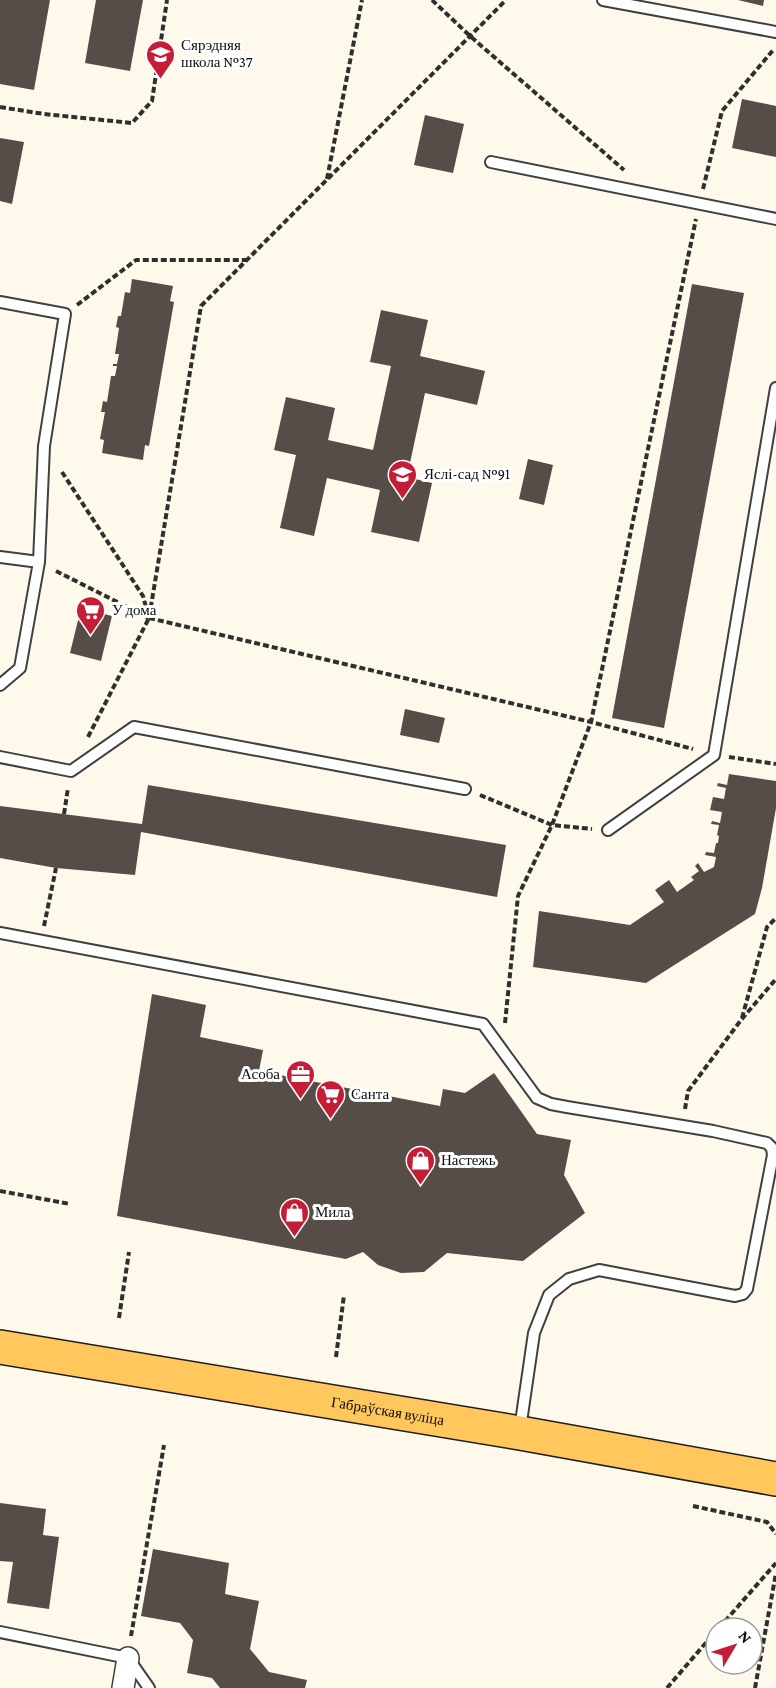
<svg xmlns="http://www.w3.org/2000/svg" width="776" height="1688" viewBox="0 0 776 1688" font-family="'Crimson Pro',serif">
<rect width="100%" height="100%" fill="#fff9ec"/>
<path fill="#564c48" d="M0 0H50L34 90 0 84Z
M96 0H143L130 71 85 63Z
M738 0H764L763 6Z
M742 99 776 106V157L732 148Z
M425 115 464 124 453 173 414 165Z
M0 138 24 142 12 204 0 201Z
M132 279 173 286 170 301 174 302 149 446 145 445 143 460 102 453 104 440 100 439 105 412H101L103 401 107 402 111 376H115L117 366H113V364H117L119 354H115L119 328 116 327 118 316H121L125 292 130 293Z
M692 284 744 293 664 728 612 718Z
M381 310 428 320 420 356 485 371 477 405 425 393 407 477 432 483 419 542 371 532 380 490 327 478 314 536 280 528 296 455 274 450 286 397 335 408 328 440 373 450 391 366 370 362Z
M528 459 553 465 544 505 519 499Z
M81 608 112 616 101 661 70 653Z
M405 709 445 718 439 743 400 735Z
M729 774 776 781V808L762 888 755 914 646 983 533 967 539 911 630 925 664 902 655 890 669 880 677 892 694 880 691 877 699 871 695 866 698 863 704 872 714 867 716 857 705 855 706 852 714 853 716 843H718L719 836 717 835 719 825 711 824 712 821 720 823 722 812 710 810 713 797 724 799 726 788 717 786 718 783 727 785Z
M148 785 506 845 497 897 141 832 135 875 56 868 0 858V806L142 824Z
M152 994 206 1005 200 1037 263 1050 259 1071 440 1106 443 1089 465 1093 494 1073 537 1134 571 1140 564 1175 585 1213 523 1261 447 1253 424 1272 401 1273 378 1265 363 1252 346 1259 117 1216Z
M0 1503 46 1509 43 1535 59 1537 49 1609 7 1603 13 1562 0 1561Z
M153 1549 229 1563 225 1594 259 1601 250 1649 269 1672 307 1680 305 1688H220L212 1678 187 1673 193 1640 180 1623 141 1616Z"/>
<g fill="none" stroke-linecap="round" stroke-linejoin="round">
<defs>
<path id="service" d="M603 0 776 32
M491 162 776 219
M0 302 65 314 44 446 39 562 20 668 0 685
M0 557 39 562
M0 757 71 771 134 727 465 789
M608 830 714 755 776 388
M0 933 483 1024 537 1098 551 1104 567 1107 713 1131 767 1143 772 1148 773 1155 747 1289 743 1294 735 1296 599 1270 569 1279 549 1295 534 1333 520 1429
M0 1632 128 1658 149 1688"/>
<path id="minor" d="M123 1688 128 1658"/>
<g id="primary">
<path id="s1" d="M0 1347 520 1433 776 1479"/>
</g>
</defs>
<use href="#service" stroke="#404040" stroke-width="14"/>
<use href="#minor" stroke="#404040" stroke-width="24"/>
<use href="#primary" stroke="#1e1e1e" stroke-width="36"/>
<path stroke="#2f2f2f" stroke-width="4" stroke-dasharray="6 3" stroke-linecap="butt" d="M432 0 470 36 624 170
M0 107 44 114 132 123 152 101 167 0
M327 179 362 0
M703 189 722 111 774 49
M77 305 136 260H247
M62 472 143 596 149 618 591 722 693 749
M56 571 149 618
M88 737 149 618 201 306 506 0
M729 757 776 764
M480 795 552 825 592 829
M64 814 68 788
M44 926 56 868
M742 1018 767 927 776 918
M505 1023 518 896 552 825 591 722 696 219
M685 1109 688 1091 741 1020 776 979
M0 1191 70 1204
M119 1318 129 1252
M336 1357 344 1295
M693 1506 767 1522 776 1534
M719 1628 776 1563
M131 1636 164 1445
M667 1688 716 1631
M755 1688 776 1573"/>
<use href="#service" stroke="#fff" stroke-width="10"/>
<use href="#minor" stroke="#fff" stroke-width="21"/>
<use href="#primary" stroke="#ffc75c" stroke-width="33"/>
</g>
<defs>
<symbol id="school-pin" viewBox="-11 -11 22 30"><path d="M0 17L-7.5 6A9.5 9.5 0 1 1 7.5 6Z" fill="#c41d36" stroke="#fff"/><path d="M0-5L7-2L0 1L-7-2ZM-4 1L0 2.5L4 1V4Q0 6-4 4Z" fill="#fff"/></symbol>
<symbol id="supermarket-pin" viewBox="-11 -11 22 30"><path d="M0 17L-7.5 6A9.5 9.5 0 1 1 7.5 6Z" fill="#c41d36" stroke="#fff"/><path d="M-6-5.5h2.5l.6 2H6L4.5 2H-2.5L-4.4-4H-6ZM-1.5 3.2a1.3 1.3 0 1 0 .1 0ZM3 3.2a1.3 1.3 0 1 0 .1 0Z" fill="#fff"/></symbol>
<symbol id="office-pin" viewBox="-11 -11 22 30"><path d="M0 17L-7.5 6A9.5 9.5 0 1 1 7.5 6Z" fill="#c41d36" stroke="#fff"/><path d="M-6-3h4V-5.5h4V-3h4V5H-6ZM-1-4.5V-3h2v-1.5ZM-6 0V1H6V0Z" fill="#fff"/></symbol>
<symbol id="shop-pin" viewBox="-11 -11 22 30"><path d="M0 17L-7.5 6A9.5 9.5 0 1 1 7.5 6Z" fill="#c41d36" stroke="#fff"/><path d="M-5-2.5h2.3a2.7 3.5 0 0 1 5.4 0H5L5.5 6h-11ZM-1.5-2.5h3a1.5 2.3 0 0 0-3 0Z" fill="#fff"/></symbol>
</defs>
<g fill-rule="evenodd">
<use href="#school-pin" x="144" y="38" width="33" height="45"/>
<use href="#school-pin" x="386" y="458" width="33" height="45"/>
<use href="#supermarket-pin" x="74" y="594" width="33" height="45"/>
<use href="#office-pin" x="284" y="1058" width="33" height="45"/>
<use href="#supermarket-pin" x="314" y="1078" width="33" height="45"/>
<use href="#shop-pin" x="404" y="1144" width="33" height="45"/>
<use href="#shop-pin" x="278" y="1196" width="33" height="45"/>
</g>
<g text-anchor="middle" dominant-baseline="central" stroke-width="6" stroke-linejoin="round" paint-order="stroke">
<g font-size="15" fill="#0d0d0d" stroke="#fff" text-anchor="start">
<text x="181" y="45">Сярэдняя<tspan x="181" dy="17">школа №37</tspan></text>
<text x="424" y="474">Яслі-сад №91</text>
<text x="112" y="610">У дома</text>
<text x="280" y="1074" text-anchor="end">Асоба</text>
<text x="351" y="1094">Санта</text>
<text x="441" y="1160">Настежь</text>
<text x="315" y="1212">Мила</text>
</g>
<g font-size="15" fill="#0d0d0d" stroke="#fff">
<text stroke="none"><textPath href="#s1" startOffset="393">Габраўская вуліца</textPath></text>
</g>
</g>
<g transform="translate(734 1646) rotate(51)"><circle r="28" fill="#ffffff" stroke="#9e9e9e" stroke-width="1.5"/>
<path d="M0-4.5L10 22L0 15L-10 22Z" fill="#c41d36"/>
<text y="-9" font-size="16" font-weight="bold" text-anchor="middle" fill="#0d0d0d">N</text>
</g>
</svg>
